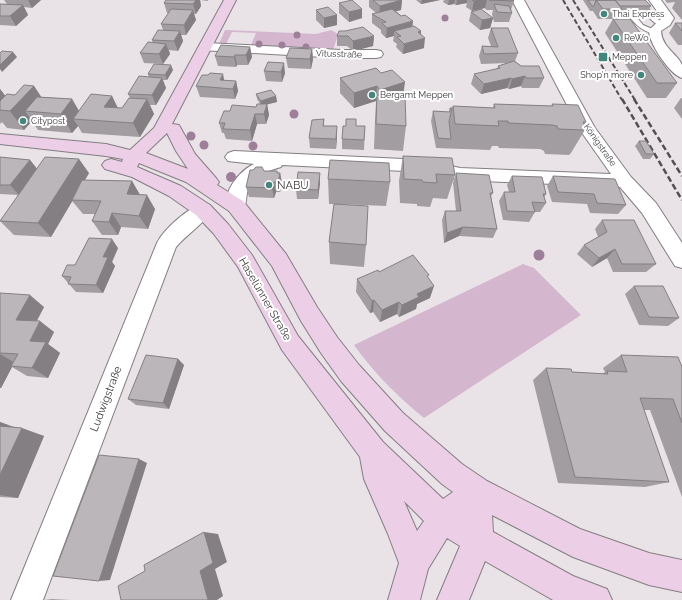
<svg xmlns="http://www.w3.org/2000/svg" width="682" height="600" viewBox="0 0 682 600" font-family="Raleway,sans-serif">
<rect width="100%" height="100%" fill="#e9e3e7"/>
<path fill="#d4b7ce" d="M225 30 316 34 331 30 338 34 333 51 250 47 256 33 232 32 225 46H218Z
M523 264 534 268 581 315 424 418C398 397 373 372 354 345Z"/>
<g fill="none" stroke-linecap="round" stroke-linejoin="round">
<defs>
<path id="lane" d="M617 0H623L643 25 657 31V33C639 35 626 12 617 0Z
M636 0H642L653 15 664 24V26C653 27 642 8 636 0Z"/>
<path id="street" d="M512 0H524L595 128 631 177 656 203 682 243V268L675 266 642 213 620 187 460 180 425 172 282 165 281 167C267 171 251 177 247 193 246 199 246 205 243 211L236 213 229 211C220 194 239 171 254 164L228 161 225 157 228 153 234 151 425 160 460 168 611 174 580 130Z
M649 0H661L674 18 670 25 661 31C662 48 678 54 682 65 682 68 682 75 682 78 670 75 648 42 649 30L662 18Z
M206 43 341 50H376L381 51 383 54 381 57 376 58H341L201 50 199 47 201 44Z
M203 203 210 205 212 210C206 222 186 235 176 247L43 600H11L157 243C164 229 188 208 203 203Z"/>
<path id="secondary" d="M224 0H236L172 124 179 125 195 154 216 178 219 182 217 185 243 201 286 254 317 307 337 337 359 365 403 413 462 464 487 481 580 529 649 553 682 560V592L649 585 573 557 492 515 493 532 573 576 607 589 612 600H553L485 561 469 600H437L460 546 447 538 428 569 420 600H388L399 563 388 534 364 479 360 457 282 350 238 267 214 234 196 215 169 196 132 177 105 169 102 165 105 161 111 159 122 162 123 159 106 156 0 144V134L106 144 130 150 154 128ZM167 133 176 151 188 169 146 153ZM139 163 186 182 229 211 272 266 301 321 321 353 341 381 385 431 442 484 453 492 443 499 383 442 298 336 252 255 228 224 210 205 181 186 137 167ZM404 501 424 521 417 531Z"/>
</defs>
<use href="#lane" stroke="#827e81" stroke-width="2"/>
<use href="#street" stroke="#827e81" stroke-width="2"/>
<use href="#secondary" stroke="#827e81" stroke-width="2"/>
<use href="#lane" fill="#fff" fill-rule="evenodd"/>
<use href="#street" fill="#fff" fill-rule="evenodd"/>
<use href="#secondary" fill="#eccfe7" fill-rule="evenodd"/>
<path stroke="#524f51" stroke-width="2" stroke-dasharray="5 2.5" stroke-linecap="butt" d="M563 0 622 100
M573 0 635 100"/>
<path stroke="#524f51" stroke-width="2.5" stroke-dasharray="6 3" stroke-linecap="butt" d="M622 99 682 200
M634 99 682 176"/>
</g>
<g fill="#9e7f99">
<circle cx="445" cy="18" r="3.5"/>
<circle cx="297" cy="35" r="3.5"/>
<circle cx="259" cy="44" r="3.5"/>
<circle cx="282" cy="45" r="3.5"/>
<circle cx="306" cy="47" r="3.5"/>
<circle cx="294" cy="114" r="4.5"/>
<circle cx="191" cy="136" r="4.5"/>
<circle cx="204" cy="145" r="4.5"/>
<circle cx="253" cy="146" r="4.5"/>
<circle cx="231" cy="177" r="5"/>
<circle cx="539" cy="255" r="5.5"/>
</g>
<path fill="#a19da0" d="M4 0H41L32 8 24 7 28 15 16 26 0 25V4H7Z
M166 0H208V1L200 0 201 6 196 14H194L196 20 186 35H181L183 41 178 51 169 50 170 54 163 64 144 63 140 53 153 43 152 40 163 30 161 24 169 13H167L164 3Z
M369 0H402L401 10 396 11 412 26 421 31V34L424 48 403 54 396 47 397 44 393 41 394 36 386 38 381 33V30L372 23V14L376 13 369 7Z
M416 0H440L421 4Z
M444 0H513L514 1 511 10 512 13 509 22H494L492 14 493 10H486L485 8 472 11 466 7 467 3 456 5 454 4 448 5 443 2Z
M583 0H645L651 6 648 11H621L617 19 677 83 666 98H647L605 33 613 19H598L593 11H590Z
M665 0H682V20L672 8 675 2 667 3Z
M339 3 362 9V18L349 22 339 13Z
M316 10 337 15V25L324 28 316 20Z
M471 12 493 18 490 28 480 30 469 21Z
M675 23H682V45H678L669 33Z
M491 28 518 53 515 61 521 66 544 78 539 88H522L521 86 509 89 507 88 481 94 471 84 474 74 497 69 498 66 507 63 481 64 479 56 482 46H491L488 38Z
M337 36H374L373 46 353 51 347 46H337Z
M250 47 252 57 248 65H237L236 67 218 66 215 56Z
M312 49 313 59 311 69 288 68 286 58Z
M268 62 285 73 282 82 266 81 264 71Z
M376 68 403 96 406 126 403 151 374 149 375 120 376 102V101L354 108 340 93V78Z
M173 70 167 80H163L166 88 156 105H150L154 114 140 137 82 133 78 126 72 133 38 130 32 121 24 130 7 128 2 122 0 124V89L5 96 15 95 34 86 41 97 72 99 79 111 112 96 118 108H122L130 98 128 94 149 77 148 74Z
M208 75 225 81H236L238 91 235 99 200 97 196 86Z
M256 94 276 96 277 102 267 104 269 115 266 124H257L252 141 226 139 224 133H222L219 123 256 107 260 104 257 99Z
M681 98H682V119L674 108Z
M494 104 552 106V104L586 122 584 125 586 128 571 153 569 155 545 154 544 151 540 149 499 148 498 146H492L490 150 436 148 431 121 433 111 449 112 450 108H452L453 106 493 108Z
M324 119V126L337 136 336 149 310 148 309 138Z
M356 126H365L364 150 342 149V139Z
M639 141 654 154 650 159H643L635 146Z
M403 156 455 175 447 199 433 198 430 207 417 206V204L400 203 399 181Z
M0 157 30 160 37 169 89 173 85 180 132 181 140 195 155 209 148 229 121 227 118 235H102L92 221 95 214H83L72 201 51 237 14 235 0 221 19 195 0 194Z
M264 171 280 173 282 183 280 192H276L274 198 249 197 246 187Z
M320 173V183L318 199H297L296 189Z
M456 173 493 193 491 196 497 229 493 238 459 236 444 243 442 220 445 211H456L453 183Z
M512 176 546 194 544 198 546 203 540 212H535L529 222 503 220 499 201 504 192H509L507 185Z
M553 176 626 205 618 214 590 213 587 204 552 202 547 186Z
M328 179 390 182 386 206 340 204 366 245 364 267 330 264 329 242 334 204H329Z
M602 220 656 264 646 272H613L607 258 592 267 577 254 584 245 598 237 595 229Z
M118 248 112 262 115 266 103 293 76 292 62 276 75 265Z
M379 272 428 278 430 298 417 304 416 309 399 317 397 314 380 322 373 312 370 313 356 292 357 279Z
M634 286 679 318 668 326 639 325 625 294Z
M0 293 44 307 37 321 54 332 48 344 60 353 48 378 27 376 12 367 1 388H0Z
M621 355 682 367V497L650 410H644L669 482 645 487 558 483 533 380 546 368 572 372 602 374 605 372 603 368Z
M178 359 184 365 169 409 136 405 128 399Z
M0 422 14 427 44 436 18 498 0 497Z
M52 599 71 600H44Z"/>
<path fill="#837f82" d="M28 0H41L32 8Z
M196 0H200L201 6 196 14 193 4Z
M402 0 401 10 379 16 380 6Z
M422 0H440L421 4Z
M449 0H455L454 4 448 5Z
M457 0H467V3L456 5Z
M480 0H487L485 8 472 11 474 1Z
M23 5 28 15 16 26 10 16Z
M362 9V18L349 22V12Z
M193 10 196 20 186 35 184 25Z
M337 15V25L324 28V18Z
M493 18 490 28 480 30 482 20Z
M413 21 412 31H394V36L386 38 387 28Z
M180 31 183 41 178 51 174 41Z
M421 31 420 39 425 38 424 48 403 54 404 44 418 32Z
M374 36 373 46 353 51V41Z
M166 44 170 54 163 64 159 54Z
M250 47 252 57 248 65 246 55Z
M312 49 313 59 311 69 310 59Z
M13 52 17 57 2 72 0 69V65Z
M235 55 237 65 236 67 234 57Z
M284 63 285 73 282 82 281 72Z
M171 65 173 70 167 80 165 75Z
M223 74 225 84 220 80Z
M525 76 521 86 509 89 512 79Z
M162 78 166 88 156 105 152 95Z
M511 78 507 88 481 94 484 84Z
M236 81 238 91 235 99 233 89Z
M405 82 403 97 379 105 380 90Z
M34 86 46 104 25 111 32 121 24 130 10 111 0 110V89L14 107Z
M377 86 376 101 354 108V93Z
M112 96 119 111 112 122 104 107Z
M276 96 277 102 261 106V101Z
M72 99 83 118 73 119 78 126 72 133 61 114Z
M147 99 154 114 140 137 133 123Z
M267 104 269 115 266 124 264 114Z
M255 114 257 124 252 141 250 130Z
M337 126V136L336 149V139Z
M79 159 89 173 51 237 38 223Z
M30 160 38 170 19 195 10 185Z
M277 171 279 180 280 173 282 183 280 192 277 173Z
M320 173V183L318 199V190Z
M132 181 140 195 127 194Z
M274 182 276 192 274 198 272 188Z
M147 195 155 209 148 229 139 216Z
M112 213 121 227 118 235 109 222Z
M463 227 459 236 444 243 447 233Z
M112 239 118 248 112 262 115 266 103 293 96 285 103 257Z
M615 249 607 258 592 267 599 258Z
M434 286 430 298 417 304 416 309 399 317 402 305 417 294Z
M30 295 44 307 31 331 16 320Z
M374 300 373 312 370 313 372 301Z
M399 302 397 314 380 322 382 310Z
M40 321 54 332 48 344 60 353 48 378 32 368 30 341Z
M0 354 15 363 11 366 12 367 1 388H0Z
M178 359 184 365 169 409 163 403Z
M0 422 21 430 22 428 44 436 18 498 0 495Z
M139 459 147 463 110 580 99 581Z
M204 532 218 534 227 562 215 569 223 596 217 600H208L200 571Z"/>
<path fill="#bbb6ba" stroke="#837f82" d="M166 0H196L193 4 164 3Z
M352 0 362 9 349 12 339 3Z
M373 0H402L380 6Z
M472 0H480L474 1Z
M489 0H513L514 1Z
M588 0H645L651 6H620L615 0H596L594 6H592Z
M596 0H615L622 9H603Z
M0 4 23 5 10 16H0Z
M494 4 509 6 512 13 497 12Z
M328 7 337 15 324 18 316 10Z
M171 9 193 10 184 25 161 24Z
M392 9 401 16 405 15 413 21 387 28 382 23 386 22 372 14Z
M481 9 493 18 482 20 471 12Z
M613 19H630L677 83H657Z
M675 23H682V31Z
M414 26 421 31 418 32 425 38 404 44 397 37 401 36 394 31Z
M363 27 374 36 353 41 348 36H337L339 31H345Z
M491 28H508L518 53 484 54 482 46 498 47Z
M158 30 180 31 174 41 152 40Z
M148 42 166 44 159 54 140 53Z
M221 45 250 47 246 55H235L234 57 215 56Z
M290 48 312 49 310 59 286 58Z
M2 51 13 52 0 65V53Z
M514 61 521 66H539L544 78H526L525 76 512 79 511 78 484 84 474 74 500 68 498 66Z
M268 62 284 63 281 72 264 71Z
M154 64 171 65 165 75 148 74Z
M376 68 381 73 392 70 405 82 380 90 377 86 354 93 340 78Z
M210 73 223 74 220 80 236 81 233 89 196 86 202 75H208Z
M139 76 162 78 152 95 128 94Z
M24 85 34 86 10 111 0 110V101L7 94 15 95Z
M271 90 276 96 261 101 256 94Z
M91 94 112 96 104 107 122 108 129 98 147 99 133 123 73 119Z
M377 95 405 96 406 126 376 124Z
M37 97 72 99 61 114 25 111Z
M257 104H267L264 114H255L250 130 223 129 225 123H219L224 111H230L232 105 256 107Z
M494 104 553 106 552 104 578 105 586 122H583L586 128H583L584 130 558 129 557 126 552 125 508 123V121H498L499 126 455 124 453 106 495 108Z
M450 108H452L449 121 451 139 438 138 433 111 450 112Z
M324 119 323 126H337L336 139 309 138 312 120Z
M346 119H356V126H365L364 140 342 139 343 126H346Z
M639 141H646L654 154H646Z
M403 156 452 158 455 175 436 174 437 183 423 182 422 180 404 179Z
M0 157 30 160 10 185H0Z
M45 157 79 159 38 223 0 221Z
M330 160 389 163 390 182 328 179Z
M256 167H262L264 171H277V173H280L278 182H274L272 188 246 187 250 170H253Z
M298 172 320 173 318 190 296 189Z
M456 173 489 175 493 193H490L497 229 463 227 447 233 445 211H461Z
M512 176 542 177 546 194H543L546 203 532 202 535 212 507 211 504 192H515Z
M553 176 615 179 626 205 597 203 594 194 558 192Z
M82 180 132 181 127 194 147 195 139 216 112 213 109 222 92 221 101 201 72 200Z
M334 204 368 206 366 245 329 242Z
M602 220H634L656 264H622L615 249 599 258 584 245 607 232Z
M89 238 112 239 103 257H108L96 285 68 284 71 277 62 276 67 265H75Z
M413 255 429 275 427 276 434 286 417 294 419 297 402 305 399 302 382 310 374 300 372 301 357 279 378 270 379 272Z
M634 286H663L679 318 649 317Z
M0 293 30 295 16 320 40 321 30 341 46 342 32 368 11 366 18 354 0 353Z
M146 355 178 359 163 403 128 399Z
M621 355 678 357 682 367V423L673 399 640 398 669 482 575 477 546 368 571 369 572 372 608 374 607 371 627 372Z
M0 426 22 428 0 475Z
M99 455 139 459 99 581 53 576Z
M204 532 213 563 200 571 208 600H121L118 586 145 571 144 565Z"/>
<g fill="#42877d" stroke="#fff" stroke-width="1.5">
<circle cx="604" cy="14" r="4"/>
<circle cx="616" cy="38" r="4"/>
<rect x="598" y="52" width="10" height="10" rx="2"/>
<circle cx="641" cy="75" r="4"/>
<circle cx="372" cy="95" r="4"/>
<circle cx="23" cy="121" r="4"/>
<circle cx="269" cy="185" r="4"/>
</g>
<g text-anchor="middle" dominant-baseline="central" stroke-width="4" stroke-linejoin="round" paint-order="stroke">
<g font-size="9" fill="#3a3739" stroke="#fff" text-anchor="start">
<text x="612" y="14">Thai Express</text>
<text x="624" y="38">ReWo</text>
<text x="612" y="57">Meppen</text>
<text x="633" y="75" text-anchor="end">Shop'n more</text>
<text x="380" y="95">Bergamt Meppen</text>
<text x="31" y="121">Citypost</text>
</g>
<g font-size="9" fill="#3a3739" stroke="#fff">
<text transform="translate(339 54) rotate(2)">Vitusstraße</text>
<text transform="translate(600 145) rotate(55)">Königstraße</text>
</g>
<g font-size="11" fill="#3a3739" stroke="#fff" text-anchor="start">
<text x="277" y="185">NABU</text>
</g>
<g font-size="11" fill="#3a3739" stroke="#fff">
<text transform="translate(265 299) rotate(60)">Haselünner Straße</text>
<text transform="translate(106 399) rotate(-69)">Ludwigstraße</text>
</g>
</g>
</svg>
